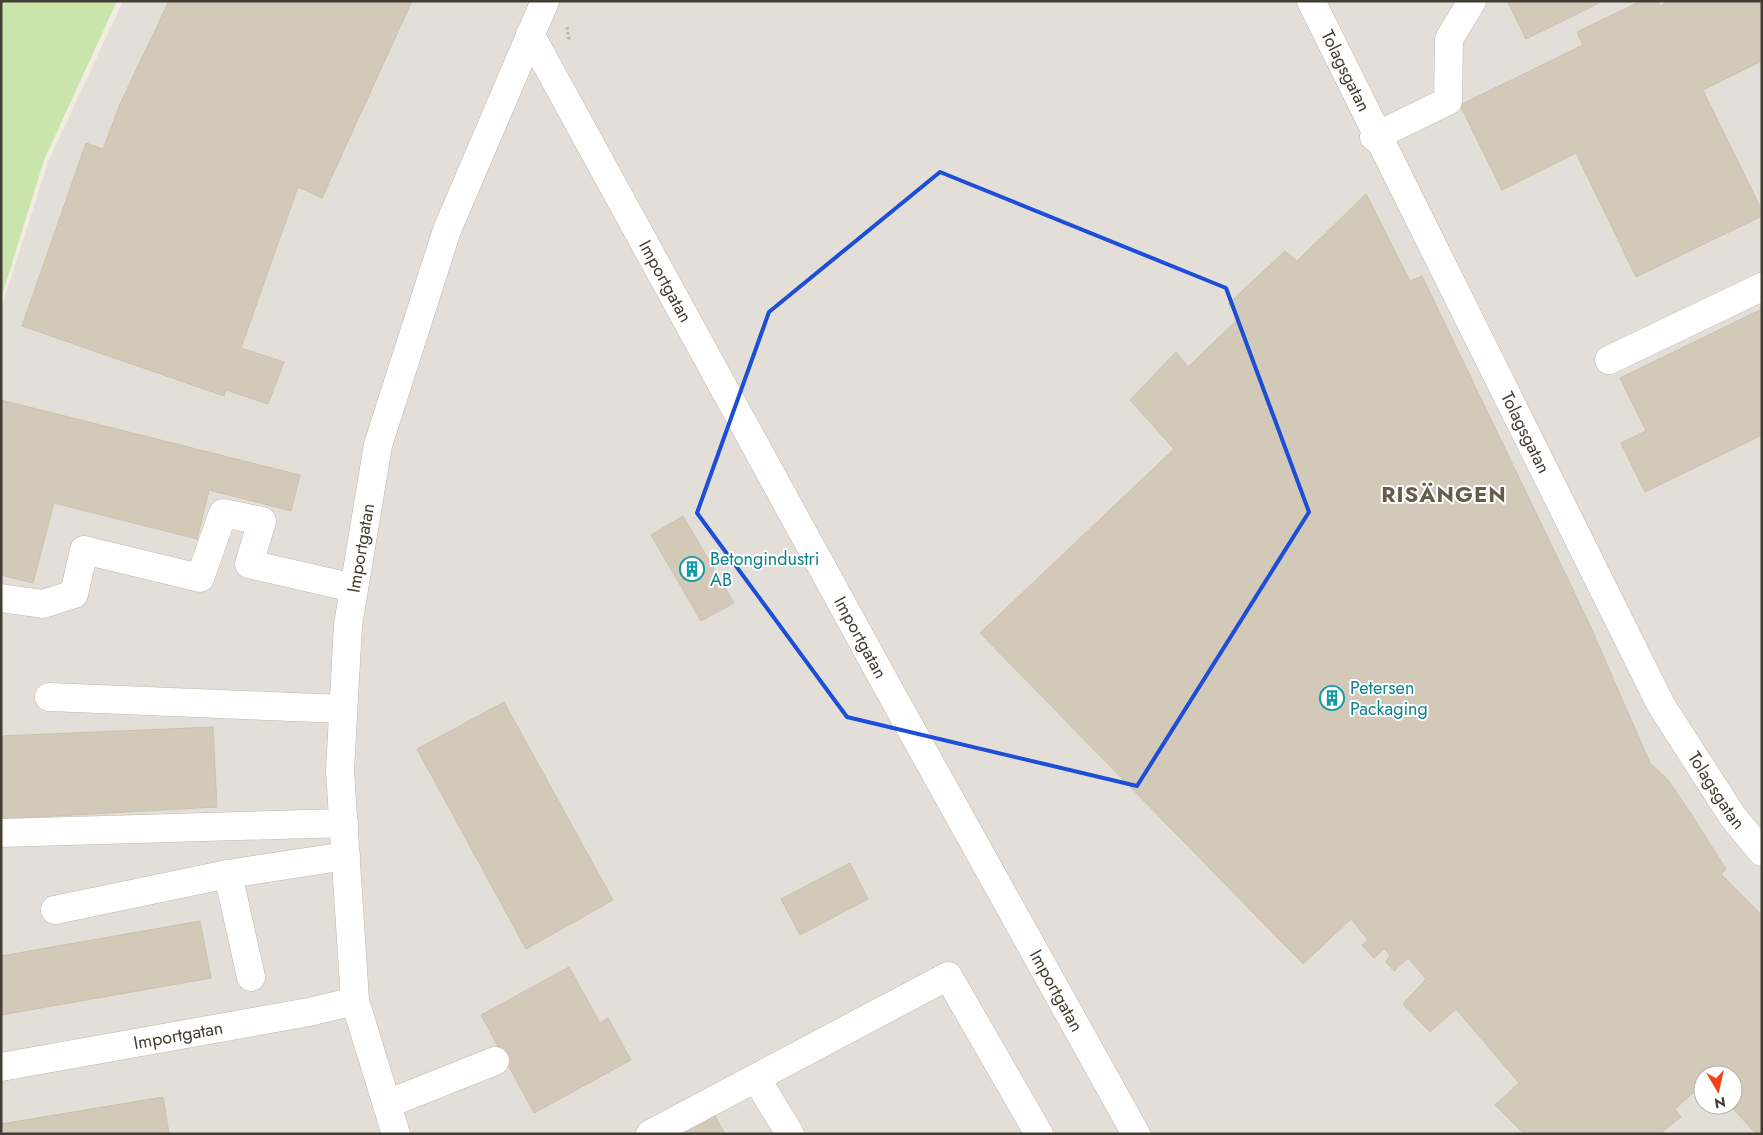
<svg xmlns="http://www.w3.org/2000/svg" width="1763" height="1135" viewBox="0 0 1763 1135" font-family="Jost,sans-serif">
<rect width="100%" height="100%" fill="#f1ede3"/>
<path fill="#e3dfd8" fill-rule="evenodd" d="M123 1H1762V1134H1V309L48 162ZM1703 1075H1733V1105H1703Z"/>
<path fill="#c9e5ac" d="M1 1H117L44 160 1 299Z"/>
<path fill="#d2c9b9" stroke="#cdc1ac" d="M169 1H412L322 198 298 187 241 348 284 362 268 404 226 390 224 396 22 326 86 143 103 149 120 104Z
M1507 1H1603L1526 39Z
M1641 1H1657L1660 6 1670 1H1762V61L1703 90 1762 211V216L1636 277 1576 153 1502 190 1460 105 1583 45 1577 32Z
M1366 194 1410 281 1422 276 1588 621 1650 763 1668 780 1691 814 1726 869 1721 874 1762 915V1134H1756L1730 1105H1733V1075H1703V1084L1675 1109 1681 1117 1663 1131 1665 1134H1524L1495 1105 1519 1083 1456 1009 1430 1032 1403 1004 1426 979 1408 958 1394 971 1386 962 1390 955 1384 949 1374 958 1362 945 1368 940 1351 919 1303 964 980 633 1174 449 1130 400 1176 352 1188 367 1240 317 1228 304 1285 251 1297 261Z
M1762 309V435L1645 492 1621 443 1646 431 1620 378Z
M1 400 300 475 291 511 209 490 197 539 54 503 33 583 1 575Z
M683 516 734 603 701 621 651 535Z
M504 702 613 900 526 949 417 749Z
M213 727 217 807 1 819V736Z
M850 863 868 899 800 935 781 899Z
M200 921 211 978 1 1015V956Z
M569 967 600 1023 608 1018 631 1060 534 1113 481 1015Z
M163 1097 169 1134H1V1124Z
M714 1114 725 1134H678Z"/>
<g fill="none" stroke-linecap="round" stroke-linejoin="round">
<defs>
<g id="minor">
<path id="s1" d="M1311 1 1661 705 1733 817 1762 852"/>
<path id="s2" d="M530 34 887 686 1136 1134"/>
<path d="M1374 137 1448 101 1449 39 1472 1"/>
<path d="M1609 360 1762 287"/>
<path d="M1 598 43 604 74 594 84 550 200 578 223 513 262 521 249 564 354 588"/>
<path d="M49 697 343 709"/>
<path d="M1 833 344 823"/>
<path d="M228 874 251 977"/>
<path d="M55 910 228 874 346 856"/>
<path id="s3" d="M1 1067 309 1012 355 1001"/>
<path d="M756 1078 790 1134"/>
<path d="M387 1104 495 1061"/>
<path id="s4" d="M396 1134 355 1001 340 771 348 625 378 445 447 230 545 1"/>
<path d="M650 1134 948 976 1039 1134"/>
</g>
</defs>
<use href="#minor" stroke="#bfb8a9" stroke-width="29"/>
<path stroke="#beb298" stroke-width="3" stroke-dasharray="2.5 2.5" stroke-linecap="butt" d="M567 27 569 40"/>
<use href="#minor" stroke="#fff" stroke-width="28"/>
</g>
<path fill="none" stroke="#1d4ed8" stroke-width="4" stroke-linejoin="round" d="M940 172 1226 288 1309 512 1137 786 847 717 697 513 769 312Z"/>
<defs>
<symbol id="building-ring" viewBox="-11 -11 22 22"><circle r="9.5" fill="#fff" stroke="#0f9aa8" stroke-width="1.5"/><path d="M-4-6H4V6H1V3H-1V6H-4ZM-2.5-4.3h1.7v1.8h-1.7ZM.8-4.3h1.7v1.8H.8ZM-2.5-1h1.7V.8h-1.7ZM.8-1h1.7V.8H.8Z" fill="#0f9aa8"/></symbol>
</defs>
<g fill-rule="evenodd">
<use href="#building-ring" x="678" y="555" width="28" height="28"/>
<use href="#building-ring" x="1318" y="684" width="28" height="28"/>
</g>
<g text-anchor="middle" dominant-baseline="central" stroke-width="4" stroke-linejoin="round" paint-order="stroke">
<g font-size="18" fill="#433d33" stroke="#fff">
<text stroke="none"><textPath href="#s1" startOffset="78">Tolagsgatan</textPath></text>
<text stroke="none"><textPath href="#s2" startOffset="282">Importgatan</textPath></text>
<text stroke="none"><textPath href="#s1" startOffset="482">Tolagsgatan</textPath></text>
<text stroke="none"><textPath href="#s4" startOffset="594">Importgatan</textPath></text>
<text stroke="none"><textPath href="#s2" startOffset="688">Importgatan</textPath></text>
<text stroke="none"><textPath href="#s1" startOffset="888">Tolagsgatan</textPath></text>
<text stroke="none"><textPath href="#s2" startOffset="1092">Importgatan</textPath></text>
<text stroke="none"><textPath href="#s3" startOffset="180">Importgatan</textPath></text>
</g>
<g font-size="18" fill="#0d838f" stroke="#fff" text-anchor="start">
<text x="710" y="559">Betongindustri<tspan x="710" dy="21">AB</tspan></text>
<text x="1350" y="688">Petersen<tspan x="1350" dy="21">Packaging</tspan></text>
</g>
<g font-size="22" font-weight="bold" letter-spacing="1" fill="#655c4b" stroke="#fff">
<text x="1444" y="494">RISÄNGEN</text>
</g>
</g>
<rect width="1763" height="1135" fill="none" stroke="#433d33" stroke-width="5"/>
<g transform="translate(1718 1090) rotate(171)"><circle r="24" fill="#ffffff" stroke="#b4b1ad"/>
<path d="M0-4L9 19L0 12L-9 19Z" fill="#f54016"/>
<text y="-8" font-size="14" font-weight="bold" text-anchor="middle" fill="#433d33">N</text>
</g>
</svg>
